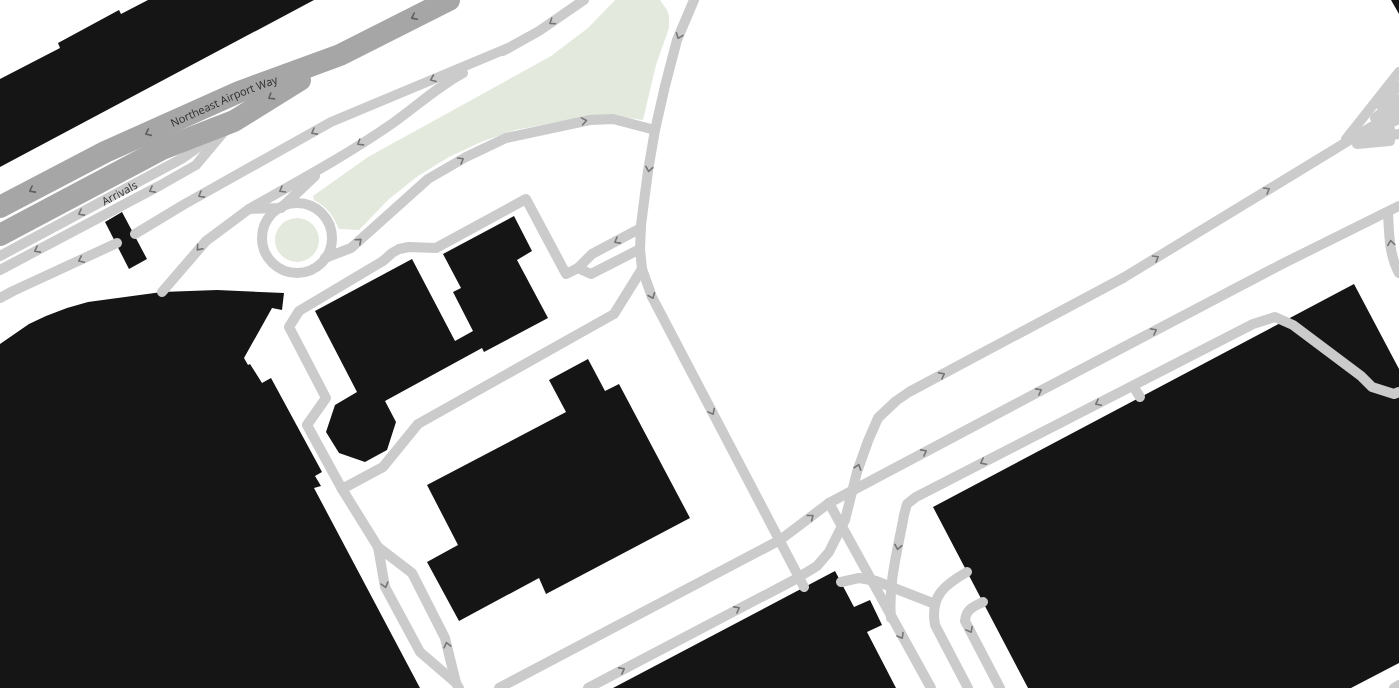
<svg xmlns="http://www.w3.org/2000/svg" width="1399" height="688" viewBox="0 0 1399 688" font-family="'Open Sans',sans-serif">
<rect width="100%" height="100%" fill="#fff"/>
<path fill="#e3eadd" d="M615 0H660L667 10 669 16V28L656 65 643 120 607 115 569 120 515 130 481 142 449 157 418 176 389 199 359 230 339 229C333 215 327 207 314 200L313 196 368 157 551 56 588 28Z
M275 240a22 22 0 1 1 44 0a22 22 0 1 1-44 0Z"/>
<path fill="#151515" d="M148 0H314L0 167V79L60 48 58 43 119 10 121 14Z
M1391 0H1399V14Z
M122 212 147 259 129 269 105 222Z
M514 216 532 251 517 260 548 318 484 352 482 348 385 401 396 422 387 450 365 462 339 453 326 432 335 405 357 392 315 311 412 259 455 341 473 331 453 292 461 288 443 254Z
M1354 284 1399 369V663L1351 688H1028L933 507Z
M217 290 284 293 282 310 272 308 244 358 248 365 250 364 262 383 271 378 322 472 315 476 321 486 314 488 420 688H0V344L29 324 46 316 67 308 88 302 162 292Z
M588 359 605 391 619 384 690 518 546 594 539 578 459 621 427 562 458 545 427 485 566 412 549 380Z
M835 571 854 607 870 600 882 625 867 632 896 688H613Z"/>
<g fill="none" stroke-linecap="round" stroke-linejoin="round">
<g stroke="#cbcbcb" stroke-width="10">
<path d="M694 0 677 40 665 86 655 130 648 171 641 225 640 249 642 269 652 297 804 587"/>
<path d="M503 51 539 31 584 0"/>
<path d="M1380 105 1399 86"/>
<path d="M1375 118 1399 99"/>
<path d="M1381 127 1399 119"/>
<path d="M1382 137 1399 134"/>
<path d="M1346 139 1399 72"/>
<path d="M1358 139 1390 129"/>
<path d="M1357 144 1390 141"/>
<circle cx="297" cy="238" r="35"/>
<path d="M249 209C297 182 347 155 393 123 417 106 437 87 463 73"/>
<path d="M1388 212C1389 233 1389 255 1399 273"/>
<path d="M135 234 183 205 331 122 508 48"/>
<path d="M640 249 591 274 578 268 592 254 641 228"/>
<path id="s1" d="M0 256 183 158 210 139"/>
<path d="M325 258 351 248 428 179 466 157 506 138 590 120 613 119 655 130"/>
<path d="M578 268 566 274 526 199 436 248 409 247 399 249 392 253 383 261 299 311 289 327 326 398 307 425 342 489 383 467 418 424 614 314 642 269"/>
<path d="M0 270 159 186 196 165 227 128"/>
<path d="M1123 278 1399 110"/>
<path d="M162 292 206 241 249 209 281 208 315 176"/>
<path d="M0 298 13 291 117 243"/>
<path d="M1133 386 1140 397"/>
<path d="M342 489 378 547 412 573 445 638 456 683 459 688"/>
<path d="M829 503 931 688"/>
<path d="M378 547 385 587 420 652 456 683"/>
<path d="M967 572C944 585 930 596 935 625L968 688"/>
<path d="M983 602C973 607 966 609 965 621L1000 688"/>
<path d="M891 618C888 583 898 549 904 515L907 504 916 497 1253 324 1275 317 1293 325 1361 376 1372 387 1394 394 1399 392"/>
<path d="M499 688 780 540 829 503 1042 390 1282 264 1399 206"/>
<path d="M1394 688 1399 685"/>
</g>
<g stroke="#a6a6a6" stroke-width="22">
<path id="s2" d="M0 207 105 152 239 92 340 55 449 0"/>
<path d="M0 235 162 149 234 121 300 80"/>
</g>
<path stroke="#cbcbcb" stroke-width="10" d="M841 582 859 578 876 581 935 604
M588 688 794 580 817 566 829 552 845 520 857 472 868 441 878 418 896 401 909 392 1123 278"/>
</g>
<defs><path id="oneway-chevron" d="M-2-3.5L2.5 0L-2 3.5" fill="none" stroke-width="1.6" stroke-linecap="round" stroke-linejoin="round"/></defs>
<g stroke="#5e5e5e">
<use href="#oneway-chevron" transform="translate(414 17) rotate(154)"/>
<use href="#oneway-chevron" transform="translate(271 97) rotate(148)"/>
<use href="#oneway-chevron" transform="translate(148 133) rotate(156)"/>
<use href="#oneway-chevron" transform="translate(32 190) rotate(152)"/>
</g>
<g stroke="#757575">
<use href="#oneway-chevron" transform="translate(552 22) rotate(146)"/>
<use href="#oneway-chevron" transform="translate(679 36) rotate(111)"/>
<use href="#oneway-chevron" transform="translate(433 79) rotate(157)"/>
<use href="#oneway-chevron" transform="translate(584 121) rotate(-10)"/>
<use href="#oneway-chevron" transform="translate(314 132) rotate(151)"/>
<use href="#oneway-chevron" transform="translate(360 143) rotate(148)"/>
<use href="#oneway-chevron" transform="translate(461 160) rotate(-30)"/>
<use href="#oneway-chevron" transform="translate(649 169) rotate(99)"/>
<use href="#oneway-chevron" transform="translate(152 190) rotate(152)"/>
<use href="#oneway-chevron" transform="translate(282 190) rotate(150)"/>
<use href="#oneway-chevron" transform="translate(1267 190) rotate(-31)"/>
<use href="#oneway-chevron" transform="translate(201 195) rotate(151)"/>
<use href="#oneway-chevron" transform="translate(81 213) rotate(152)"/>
<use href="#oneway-chevron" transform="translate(359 241) rotate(-42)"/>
<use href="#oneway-chevron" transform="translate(617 241) rotate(151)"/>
<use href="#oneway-chevron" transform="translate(1391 243) rotate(-98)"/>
<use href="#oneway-chevron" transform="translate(199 248) rotate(131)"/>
<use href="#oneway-chevron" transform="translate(37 250) rotate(152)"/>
<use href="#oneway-chevron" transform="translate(1156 258) rotate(-31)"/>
<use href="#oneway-chevron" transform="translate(81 260) rotate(155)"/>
<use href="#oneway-chevron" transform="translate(652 296) rotate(67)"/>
<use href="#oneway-chevron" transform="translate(1154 331) rotate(-28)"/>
<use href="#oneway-chevron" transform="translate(942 375) rotate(-28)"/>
<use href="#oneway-chevron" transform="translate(1039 391) rotate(-28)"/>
<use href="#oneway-chevron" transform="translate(1098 403) rotate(153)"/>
<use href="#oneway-chevron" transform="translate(712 412) rotate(62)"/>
<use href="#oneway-chevron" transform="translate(924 452) rotate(-28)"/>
<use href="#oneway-chevron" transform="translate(983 462) rotate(153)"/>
<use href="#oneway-chevron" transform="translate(858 467) rotate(-71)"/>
<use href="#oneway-chevron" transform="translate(811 517) rotate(-38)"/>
<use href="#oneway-chevron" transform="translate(898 547) rotate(101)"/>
<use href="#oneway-chevron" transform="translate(385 585) rotate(74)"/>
<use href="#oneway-chevron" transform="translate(737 609) rotate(-28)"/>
<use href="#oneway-chevron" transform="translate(970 630) rotate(62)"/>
<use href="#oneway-chevron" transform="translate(901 636) rotate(60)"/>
<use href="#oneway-chevron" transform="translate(447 645) rotate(-104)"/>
<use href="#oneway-chevron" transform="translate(622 670) rotate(-28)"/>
</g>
<g text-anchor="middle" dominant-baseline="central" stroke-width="4" stroke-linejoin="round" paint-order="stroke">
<g font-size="11" fill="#2e2e2e" stroke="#fff">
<text stroke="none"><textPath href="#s2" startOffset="248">Northeast Airport Way</textPath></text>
<text stroke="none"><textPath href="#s1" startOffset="135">Arrivals</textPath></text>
</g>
</g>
</svg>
